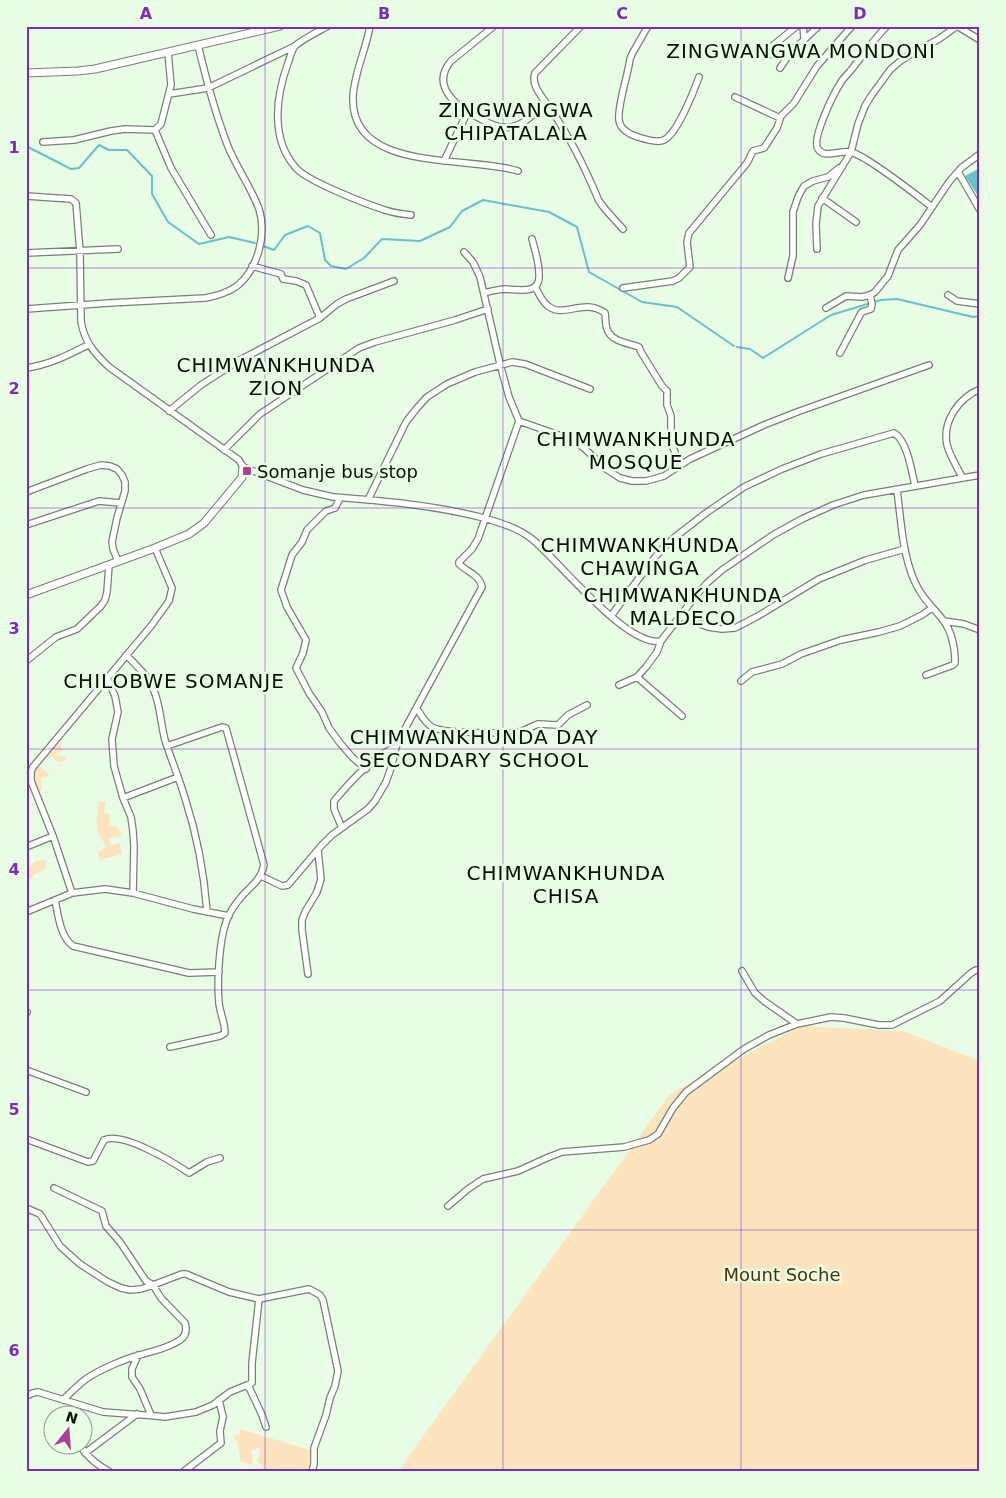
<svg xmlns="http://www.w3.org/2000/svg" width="1006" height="1498" viewBox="0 0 1006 1498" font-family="'DejaVu Sans',sans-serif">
<rect width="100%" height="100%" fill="#e9fde6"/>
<path fill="#fee3bf" d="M55 742 61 745 63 750 56 755 66 757 65 760 58 763 53 757 48 758 44 753Z
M40 766 50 776 41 778 42 790 26 791V785H31L35 789V767Z
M99 802H106L104 812 110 814 109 825 118 827 122 836 109 838 110 845 120 843 122 854 100 860 98 852 106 847C104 841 99 837 98 832 95 823 98 811 99 802Z
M37 860H46V869L35 874 30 881 26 880V870Z
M801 1026 903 1031 980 1061V1472H399L408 1457 670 1094Z
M240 1429 317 1452 316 1463 314 1472H252L254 1468 263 1467 257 1460 260 1454 259 1448 252 1450 253 1465 241 1462 237 1442 233 1436 240 1434Z"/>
<path fill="#67c0cd" d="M980 168V199L965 176Z"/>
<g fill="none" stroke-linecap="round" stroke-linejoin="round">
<path stroke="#67c0cd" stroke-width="2" d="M26 146 71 169 79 168 99 145 109 150H127L152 176V194L168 222 199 244 229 237 255 243
M263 246 274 250 285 235 308 226 320 233 325 260 331 266 346 269 364 258 382 239 420 241 450 227 462 211 483 200 549 212 577 227 589 272 642 302 677 307 734 346
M737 347 750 349 763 358 831 315 881 300 897 299 973 317 980 316"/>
<defs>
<path id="minor" d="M328 26C321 30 301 40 295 46 292 49 290 58 288 63 276 96 270 139 296 168 307 181 366 204 385 210 393 213 402 214 411 215
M370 26C366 50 354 73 353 97 350 174 470 155 518 171
M494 26 451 61C429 87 459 109 481 119 490 124 500 129 511 127 526 124 535 113 545 102
M581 26 535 73C530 86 545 100 551 110 571 138 586 170 599 201L605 209 623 229
M648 26 632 54 630 59C628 75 617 107 619 120 620 129 630 135 638 137 644 139 658 143 664 140 677 134 694 91 699 77
M797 26 766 51 769 54C794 56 802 40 819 26
M803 26 804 38
M887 26C875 38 866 51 855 65 851 71 845 76 841 82 834 93 811 139 818 149 824 159 840 150 850 152 856 153 862 157 867 160 890 174 911 191 932 207
M957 26 980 40
M780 68 792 50
M169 94 208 88 295 46
M735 97 780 118
M155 130 171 168 211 235
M43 142 74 140 111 131 125 129 155 130 161 124 171 85 168 52
M444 161 467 113
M958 172 980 210
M26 196 71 199 76 203 80 252 81 321C84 341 94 353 109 367L239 460 243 467 303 490 333 497C383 501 434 505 484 518 501 523 518 528 532 539 559 561 627 648 661 641
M822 198 856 222
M817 249 816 224 818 206 851 152 858 124 865 106 871 96 890 70 899 62 908 56 939 39 957 26
M26 253 118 249
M252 266 281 274 283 279 296 281 306 285 320 318
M788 278 793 256V212L798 197 804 186 813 181 828 177 839 168
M535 287C539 293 542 302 548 306 564 319 584 297 605 313 606 318 605 324 607 329 611 342 629 343 639 347L641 352 662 386 667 391V405L671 416V433L673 447 680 466
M623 288 673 281 679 278 690 267 687 242 689 233 747 163 753 151 764 148 777 128 781 116 794 103 817 66 852 26
M484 293C490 291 497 290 503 289 517 289 541 296 539 274 539 262 535 250 532 239
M948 295 957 301 980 304
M826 308 846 296 862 297 870 295 875 292 888 276 898 250 920 225 949 182 961 168 980 154
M26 309 109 303 205 298C217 296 227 293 237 286 258 269 267 234 259 209 251 187 236 167 227 144 215 112 206 79 198 45
M840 353 860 315 862 312 871 309 872 304 870 295
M26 368C49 365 68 355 88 345
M169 411 201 385 238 361 320 318 337 304 346 299 394 281
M519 421 570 439 583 447 606 469 620 478 632 481H646L664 476 690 459 764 425 797 412 929 365
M224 450 260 414 359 348 375 342 455 320 488 309
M962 477C957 467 950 456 947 445 942 421 959 398 980 389
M897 490C901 519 902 552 914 580 921 597 932 606 943 620 952 632 955 649 955 663L953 665 926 675
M26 492 87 469 101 465 110 466 117 469 122 475 125 482V491L117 518 112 542 113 549 118 561
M340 498 335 508 326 511 307 530 302 542 292 555 281 590 287 607 306 640 303 653 296 668 309 693 322 712 329 728 340 743 352 757 366 769
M368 500 406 422 417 408 427 397 447 384 475 372 512 362 525 364 590 389
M26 525 99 501 121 503
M155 548 172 588 169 601 151 626 33 767 31 772V781L53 836 72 893 105 889 133 893 193 909 229 916
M611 616 651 562 662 549 675 537 706 513 744 487 782 469 821 454 894 433C907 440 912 472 915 486
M680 616 708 627 722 629 735 628 758 616 819 579 866 560 905 549
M944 621 964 624 980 630
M126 655C134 663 143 671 149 681 160 698 160 721 165 740 171 759 179 778 185 798 197 835 204 872 207 911
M26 661 56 637 77 629 101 606 105 600 107 592 109 565
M637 677 682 716
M107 678 115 696 118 712 112 739 114 766 123 798 131 817 133 831 134 847 133 893
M741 681 752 672 782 664 801 654 841 640 879 632 900 626 922 615 932 608
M619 685 637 677 646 667 657 652 661 641 694 598 707 583 722 570 773 535 802 519 833 505 864 495 980 475
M417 709C421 715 426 724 432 727 443 734 499 733 515 733L522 731 538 724 558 725 568 715 587 705
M167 746 222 727 226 728 264 865C261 880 252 885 242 896 236 903 229 913 226 922 219 942 217 982 219 1003 220 1013 225 1023 225 1033L220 1036 170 1047
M123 798 178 777
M342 828 334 809V801C351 781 372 757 396 747
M26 847 53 836
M261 876 282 886 288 885 321 846 332 835 368 809 375 801 386 782 392 765 396 747 407 725 482 587C480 575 467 572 459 564V562L472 549 478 539 519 421 509 397 500 364 480 277 473 262 464 252
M55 900C58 914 60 937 73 946L189 973 219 972
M26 912 72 893
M742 971 755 993 764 1001 797 1024
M308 974 302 930V920L305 912 317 892 321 879 318 851
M26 1014 27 1012
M26 1070 86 1092
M26 1139 88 1162 93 1161 104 1140C122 1131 173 1162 189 1173L207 1162 220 1158
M54 1188 102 1211 106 1226 120 1242 146 1281 153 1285 161 1298 185 1323C187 1330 186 1336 180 1340 169 1348 153 1351 140 1355 124 1359 99 1370 86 1379 78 1385 70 1393 63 1400
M448 1206 468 1189 483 1179 518 1171 549 1157 562 1152 624 1147 649 1140 658 1134 673 1108 686 1092 744 1049 769 1035 797 1024 831 1017 844 1018 879 1025H892L940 1001 971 973 976 970H980
M26 1208 40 1214 60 1246 80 1264 108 1282 121 1288 130 1290 141 1289 153 1285 182 1274H186L229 1292 259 1299 309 1289 320 1295 323 1300 338 1371 335 1386 330 1398 326 1415 314 1448V1464L312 1472
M138 1355 132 1369V1377L140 1389 151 1415
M248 1385 262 1415 266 1427
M26 1396 33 1393 38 1392 103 1412 156 1416 165 1417 196 1412 213 1405 230 1392 252 1383V1363L259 1299
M80 1446C90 1459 96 1464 110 1472
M85 1453 137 1414
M183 1472 221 1443 220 1431 223 1417 219 1400"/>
<path id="tertiary" d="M26 73 78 71 95 69 280 26
M26 595 155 548 189 534 204 523 239 481 242 477 243 467"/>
</defs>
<use href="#minor" stroke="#728470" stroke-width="8"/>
<use href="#tertiary" stroke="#728470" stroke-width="9"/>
<use href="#minor" stroke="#fff" stroke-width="5.5"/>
<use href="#tertiary" stroke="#fff" stroke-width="7"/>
</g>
<path fill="none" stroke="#7b2cbf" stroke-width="1" stroke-opacity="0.55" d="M265 26V1472M503 26V1472M741 26V1472M26 268H980M26 508H980M26 749H980M26 990H980M26 1230H980"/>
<rect fill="#af3e9a" stroke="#e9fde6" stroke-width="2" x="242" y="466" width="10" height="10" rx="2.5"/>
<g text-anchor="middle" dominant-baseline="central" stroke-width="5" stroke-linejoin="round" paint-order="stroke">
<g font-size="18" fill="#080f07" stroke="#e9fde6" text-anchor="start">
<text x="257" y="471">Somanje bus stop</text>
</g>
<g font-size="18" fill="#4c3201" stroke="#e9fde6">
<text x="782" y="1274">Mount Soche</text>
</g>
<g font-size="20" letter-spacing="1" fill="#080f07" stroke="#e9fde6">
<text x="801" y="51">ZINGWANGWA MONDONI</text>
<text x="516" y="110">ZINGWANGWA<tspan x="516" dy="23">CHIPATALALA</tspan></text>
<text x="276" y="365">CHIMWANKHUNDA<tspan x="276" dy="23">ZION</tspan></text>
<text x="636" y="439">CHIMWANKHUNDA<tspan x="636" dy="23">MOSQUE</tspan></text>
<text x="640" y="545">CHIMWANKHUNDA<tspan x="640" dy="23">CHAWINGA</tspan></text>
<text x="683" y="595">CHIMWANKHUNDA<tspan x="683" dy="23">MALDECO</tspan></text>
<text x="174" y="681">CHILOBWE SOMANJE</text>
<text x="474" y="737">CHIMWANKHUNDA DAY<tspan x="474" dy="23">SECONDARY SCHOOL</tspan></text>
<text x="566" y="873">CHIMWANKHUNDA<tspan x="566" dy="23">CHISA</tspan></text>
</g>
</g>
<rect width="1006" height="1498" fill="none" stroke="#e9fde6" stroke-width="55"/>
<g transform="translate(68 1430) rotate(17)"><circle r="24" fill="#e9fde6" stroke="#8f9e8d"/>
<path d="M0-4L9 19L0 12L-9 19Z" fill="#af3e9a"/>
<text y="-8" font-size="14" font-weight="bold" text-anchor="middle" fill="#080f07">N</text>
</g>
<rect x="28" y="28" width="950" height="1442" fill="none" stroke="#7b2cbf" stroke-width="2"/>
<g font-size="16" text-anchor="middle" font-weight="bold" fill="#7b2cbf">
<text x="146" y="19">A</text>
<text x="384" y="19">B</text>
<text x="622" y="19">C</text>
<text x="860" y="19">D</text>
<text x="14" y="153">1</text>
<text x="14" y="394">2</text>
<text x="14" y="634">3</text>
<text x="14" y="875">4</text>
<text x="14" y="1115">5</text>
<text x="14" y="1356">6</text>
</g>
</svg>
